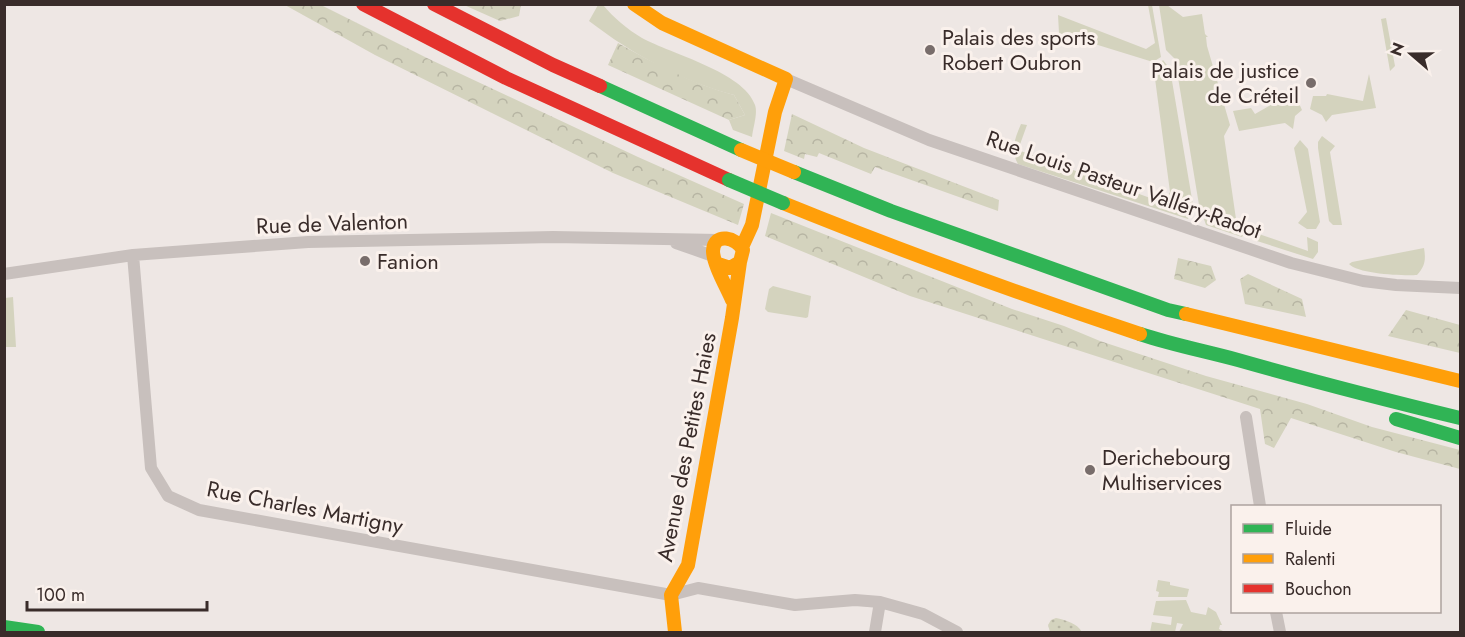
<svg xmlns="http://www.w3.org/2000/svg" width="1465" height="637" viewBox="0 0 1465 637" font-family="Jost,sans-serif">
<defs>
<pattern id="forest-crowns" width="20" height="18" patternUnits="userSpaceOnUse" patternTransform="scale(1.5)"><rect width="20" height="18" fill="#d4d3be"/><path d="M2 6a3 3 0 1 1 6 0M12 15a3 3 0 1 1 6 0" fill="none" stroke="#b7b5a3"/></pattern>
<pattern id="park-dots" width="8" height="8" patternUnits="userSpaceOnUse" patternTransform="scale(1.5)"><rect width="8" height="8" fill="#d4d3be"/><path d="M2 2h.1M6 6h.1" fill="none" stroke="#b7b5a3" stroke-width="1.8" stroke-linecap="round"/></pattern>
</defs>
<rect width="100%" height="100%" fill="#eee7e4"/>
<path fill="#d4d3be" d="M598 5H603C614 18 627 29 642 38 671 54 744 72 755 105 758 113 753 128 752 137L733 130 729 120 745 115 734 95C681 81 632 54 589 21Z
M1148 5H1152L1161 57 1153 62 1059 33 1058 15 1146 49 1155 43Z
M1159 5H1167L1183 17 1202 14 1205 34 1208 37H1206L1207 46 1230 125 1224 136 1236 219 1244 220 1246 230 1242 237 1206 225 1199 205 1175 59 1166 50Z
M1386 18 1395 66 1390 71 1381 19Z
M1163 60 1170 69 1193 205 1188 219 1018 164C1010 150 1015 138 1021 124L1027 125 1018 150 1164 203 1170 192 1154 71Z
M1369 74 1376 108 1332 115 1326 122 1322 115 1310 109 1313 96H1326L1327 94 1363 101Z
M1296 97 1302 110 1295 116 1293 129 1285 123 1239 131 1233 111 1251 108 1255 114 1281 99 1283 103Z
M1322 136 1335 146 1330 152 1342 225H1333L1329 221 1318 148V142Z
M1300 140 1308 149 1320 222 1316 229H1307L1298 223 1307 212 1294 148Z
M1256 233 1308 251 1307 237 1318 242V252L1313 259 1257 241Z
M1424 248C1426 260 1425 266 1417 275 1403 276 1358 274 1349 264L1352 262Z
M773 286 811 296 808 317 806 318 768 312 765 309 769 289Z
M13 297 16 347H5V298Z
M1158 580 1170 582V585L1189 589 1187 597H1158L1159 592 1156 591Z
M1186 600 1191 612 1206 615 1208 607 1216 612 1222 625H1220L1219 629 1225 632H1179L1183 624 1177 623 1175 632H1150L1152 622 1171 625 1172 617 1153 615 1156 601Z"/>
<path fill="url(#forest-crowns)" d="M285 5H321L429 59 638 157 744 204 738 225 613 173 375 55Z
M464 5 521 4V5L519 16 500 21Z
M618 43C655 64 693 84 734 95L745 115 729 120 608 65Z
M792 114 864 148 999 200 998 211 875 167 871 174 819 153 817 157 805 154 804 159 784 151Z
M771 213 1012 309 1064 326 1100 341 1206 376 1307 404 1372 427 1460 450V469L1396 452 1291 418 1274 448 1265 444 1260 409 910 296 765 236Z
M1178 258 1211 266 1216 280 1205 288 1174 279Z
M1248 274 1302 299 1306 317 1245 304 1240 279Z
M1406 310 1460 325V353L1388 336Z"/>
<path fill="url(#park-dots)" d="M1056 618C1065 620 1077 623 1082 632H1050L1048 625 1051 620Z"/>
<g fill="none" stroke-linecap="round" stroke-linejoin="round">
<path stroke="#c8c0bd" stroke-width="12" d="M786 79 929 140 1291 263 1363 281 1396 285 1460 288
M676 243 713 256
M133 255 151 468 168 496 199 510 671 595 698 588 795 605 855 600 880 602 923 614 957 632
M4 274 133 255 308 242 553 237 719 240
M1246 417 1260 506
M1276 612 1280 632
M875 632 880 602"/>
<path stroke="#30b455" stroke-width="14" d="M600 86 741 150
M794 172 891 211 1168 310 1186 314
M1140 334C1173 345 1205 351 1238 360 1312 381 1386 400 1460 418
M1396 419 1460 438
M4 627 38 632"/>
<path stroke="#ff9f0a" stroke-width="14" d="M634 4 662 23 786 79 775 112 752 225 742 247
M783 203C901 251 1020 294 1140 334
M718 264 730 268 740 262 743 250C737 238 714 231 713 251 713 264 727 288 732 300
M1186 314 1460 381
M675 632 671 595 688 565 732 318 740 262"/>
<path stroke="#e5322d" stroke-width="14" d="M363 4 506 78 729 180
M434 4 553 65 600 86"/>
<path stroke="#30b455" stroke-width="14" d="M729 180 783 203"/>
<path stroke="#ff9f0a" stroke-width="14" d="M741 150 794 172"/>
</g>
<g fill="#786d6b" stroke="#faf1ec" stroke-width="2">
<circle cx="930" cy="50" r="6"/>
<circle cx="1311" cy="83" r="6"/>
<circle cx="365" cy="261" r="6"/>
<circle cx="1090" cy="470" r="6"/>
</g>
<g text-anchor="middle" dominant-baseline="central" stroke-width="6" stroke-linejoin="round" paint-order="stroke">
<g font-size="22" fill="#392c2a" stroke="#faf1ec" text-anchor="start">
<text x="942" y="37">Palais des sports<tspan x="942" dy="25">Robert Oubron</tspan></text>
<text x="1299" y="70" text-anchor="end">Palais de justice<tspan x="1299" dy="25">de Créteil</tspan></text>
<text x="377" y="261">Fanion</text>
<text x="1102" y="457">Derichebourg<tspan x="1102" dy="25">Multiservices</tspan></text>
</g>
<g font-size="22" fill="#392c2a" stroke="#faf1ec">
<text transform="translate(1124 184) rotate(19)">Rue Louis Pasteur Valléry-Radot</text>
<text transform="translate(332 223) rotate(-2)">Rue de Valenton</text>
<text transform="translate(686 447) rotate(-79)">Avenue des Petites Haies</text>
<text transform="translate(305 507) rotate(11)">Rue Charles Martigny</text>
</g>
</g>
<rect width="1465" height="637" fill="none" stroke="#392c2a" stroke-width="12"/>
<rect x="1231" y="505" width="210" height="108" fill="#faf1ec" stroke="#ada29e" stroke-width="1.5"/>
<rect x="1243" y="524" width="30" height="9" fill="#30b455" stroke="#ada29e" stroke-width="1.5"/>
<text x="1285" y="535" font-size="18" fill="#392c2a">Fluide</text>
<rect x="1243" y="554" width="30" height="9" fill="#ff9f0a" stroke="#ada29e" stroke-width="1.5"/>
<text x="1285" y="565" font-size="18" fill="#392c2a">Ralenti</text>
<rect x="1243" y="584" width="30" height="9" fill="#e5322d" stroke="#ada29e" stroke-width="1.5"/>
<text x="1285" y="595" font-size="18" fill="#392c2a">Bouchon</text>
<g transform="translate(1411 54) rotate(290)" stroke="#faf1ec" stroke-width="4.5" paint-order="stroke">
<path d="M0-4.5L10 22L0 15L-10 22Z" fill="#392c2a"/>
<text y="-9" font-size="16" font-weight="bold" text-anchor="middle" fill="#392c2a">N</text>
</g>
<path d="M27 601v9h180v-9" fill="none" stroke="#392c2a" stroke-width="3"/>
<text x="36" y="601" font-size="18" fill="#392c2a" stroke="#faf1ec" stroke-width="4.5" paint-order="stroke">100 m</text>
</svg>
